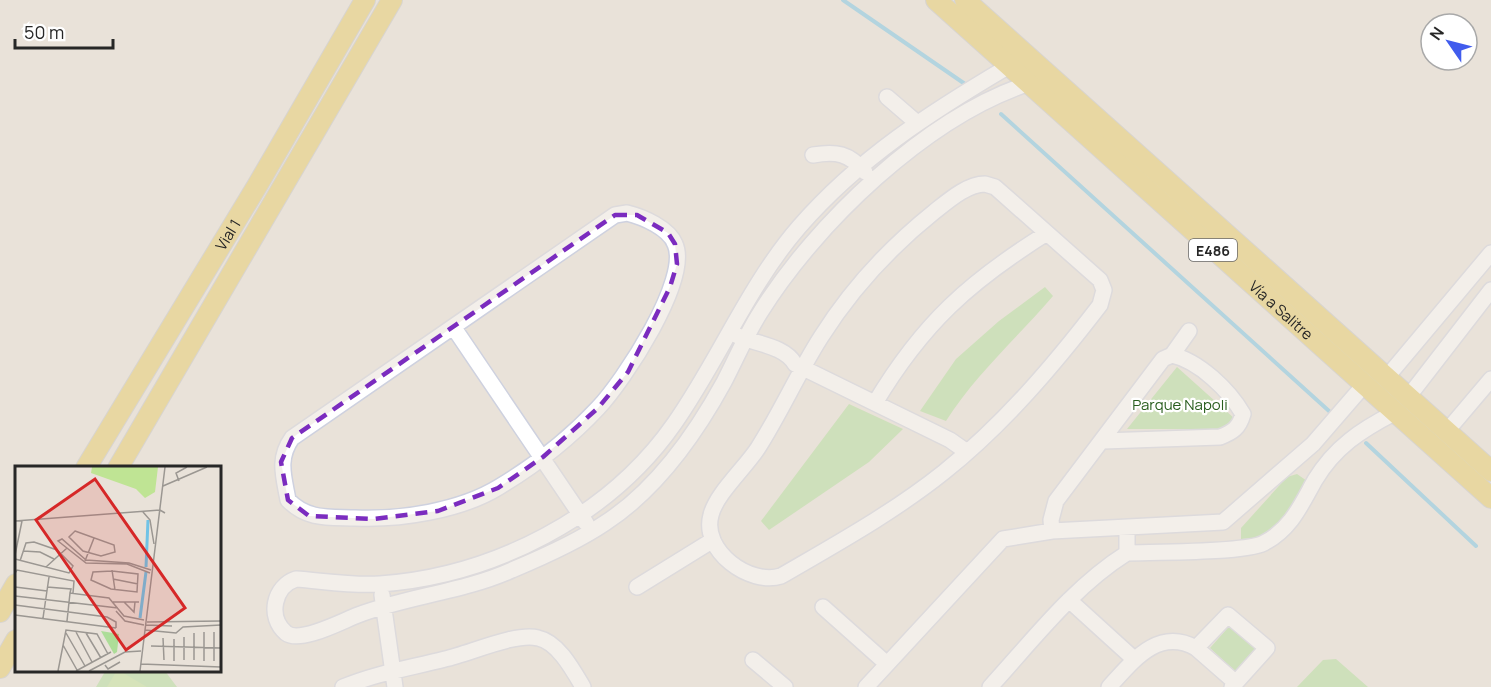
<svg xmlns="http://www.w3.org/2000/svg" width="1491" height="687" viewBox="0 0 1491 687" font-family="Manrope,sans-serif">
<rect width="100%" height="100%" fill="#e9e2d9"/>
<path fill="#addd98" d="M1045 287 1053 296C1018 337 975 375 946 421L920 411 956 359 999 321Z
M1177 367 1235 419 1226 429H1127Z
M849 404 903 429 869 462 769 530 761 521Z
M1297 474 1307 481 1306 492 1267 537 1241 539V528L1287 477Z
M1232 623 1259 647 1236 672 1210 648Z
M1336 659 1368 687H1297L1323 660Z
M106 670 165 671 177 687H96Z"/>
<path fill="#bfe494" d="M117 670 120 671 147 687H107Z"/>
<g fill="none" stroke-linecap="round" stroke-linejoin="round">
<path stroke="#71c3e6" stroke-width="4" d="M843 0 965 84
M1001 114 1329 411
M1366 443 1476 546"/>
<defs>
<path id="minor" d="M1009 66C931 112 859 158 799 227 748 286 719 360 674 424 609 517 493 576 380 584 353 586 323 581 296 579 274 586 267 617 286 633 300 644 342 621 358 615 408 596 463 592 512 570 543 557 577 542 605 523 656 490 695 435 724 382 736 359 746 335 760 313 816 223 926 118 1027 84
M887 97 916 122
M813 155C836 151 849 153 865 172
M985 184 995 187 1100 280 1104 290 1100 305C1054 365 1004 424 944 472 894 512 836 544 781 576 750 586 701 551 711 515 716 494 745 468 758 448 781 412 798 373 821 337 852 288 889 248 934 212 948 201 967 184 985 184Z
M627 213C643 217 669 228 675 244 691 279 623 382 598 408 570 438 534 466 499 487 460 511 400 520 355 518 329 517 307 520 288 500 284 477 277 459 292 438L615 215Z
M454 328 586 523
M736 335C754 344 784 345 795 364L950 440 967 452
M1387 377 1491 253
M1409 396 1491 290
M875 403C923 323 969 282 1047 233
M1447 431 1491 379
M1103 441 1220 437C1233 432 1239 428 1243 414 1229 390 1199 361 1172 355
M1052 531 1051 520 1056 501 1163 359 1172 355 1189 331
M1127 553C1154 552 1245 553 1264 543 1291 529 1301 505 1315 480 1335 447 1361 430 1394 413
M637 587 713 540
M382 595 395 687
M1069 600 1134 659
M823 607 887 664
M1196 648 1236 683
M753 660 785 687
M343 687C377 673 410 668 445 659 469 654 516 632 538 638 558 642 573 670 583 687
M866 687 1003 539 1052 531 1223 522 1313 444 1364 385
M990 687C1033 640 1073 587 1127 553V529
M1109 687C1133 661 1158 627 1196 648L1228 615 1267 648 1232 687"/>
<g id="major">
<path id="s1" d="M936 0 1491 498"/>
<path d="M965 0 1491 471"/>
<path id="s2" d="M86 468 257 186 365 0"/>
<path d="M118 468 392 0"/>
<path d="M0 612 16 584"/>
<path d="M0 668 16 640"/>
</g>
</defs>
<use href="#minor" stroke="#ced1df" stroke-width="18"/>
<use href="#major" stroke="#c3c3c3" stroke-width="22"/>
<use href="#minor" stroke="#fff" stroke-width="15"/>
<use href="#major" stroke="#e6cb60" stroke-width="20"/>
</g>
<path d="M0 0H1491V687H0ZM615 215H637L668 233 675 244 677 264 670 287 628 372 598 408 543 457 498 488 438 511 374 519 309 516 288 500 281 462 292 438Z" fill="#e9e2d9" fill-opacity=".55" fill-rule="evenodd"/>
<path fill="none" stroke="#7b2cbf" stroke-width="4.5" stroke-dasharray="12 8" stroke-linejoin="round" d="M615 215H637L668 233 675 244 677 264 670 287 628 372 598 408 543 457 498 488 438 511 374 519 309 516 288 500 281 462 292 438Z"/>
<g text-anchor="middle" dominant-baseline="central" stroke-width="4.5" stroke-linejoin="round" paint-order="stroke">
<rect fill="#fff" stroke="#686868" stroke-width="1.5" x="1189" y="239" width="48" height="22" rx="4.5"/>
<g font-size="14" font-weight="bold" fill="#272727">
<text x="1213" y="250">E486</text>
</g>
<g font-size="15" fill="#272727" stroke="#fff">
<text stroke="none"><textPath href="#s2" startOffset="273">Vial 1</textPath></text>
<text stroke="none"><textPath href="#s1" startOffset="464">Vía a Salitre</textPath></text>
</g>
<g font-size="15" fill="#285d1d" stroke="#fff">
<text x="1180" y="404">Parque Napoli</text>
</g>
</g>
<g transform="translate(15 466)">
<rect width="206" height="206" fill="#e9e2d9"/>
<path d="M86 165 104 168 102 186 99 188Z" fill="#addd98"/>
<path d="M77 1H143L140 26 130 32 121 23 76 7Z" fill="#bfe494"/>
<path fill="none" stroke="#71c3e6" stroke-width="3" d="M131 101 133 54M125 152 131 106"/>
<path fill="none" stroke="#9b9792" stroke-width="1.5" d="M164 15 161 7 172 1M148 20 192 1M128 46 135 54 139 78M0 55 145 44 150 47M60 65 99 79 100 86 86 90 68 85 54 71ZM8 85 25 86 39 93M0 89 7 55M0 93 54 107 58 100 42 84 19 76 11 77 5 95M70 95 79 72M31 101 52 82M97 104 100 124M97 105 123 108 122 126 96 123 76 114 78 106ZM0 107 2 104 59 115 58 127M135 107 112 98 71 97 43 75 47 73 71 94 114 97 136 104M98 113 123 118M0 121 32 125M32 121 56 123 55 127M0 130 103 142M98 136H124M109 136 119 146 120 136M0 139 92 151 101 156V162M101 145 110 155 129 159M0 149 101 162M28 152 34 111M52 155 55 127 94 132 109 150 129 154M132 156 206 155M131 159 157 160M130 164 161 167 168 161 206 159M61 166 77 196M51 167 70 200M71 167 86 192M148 172 149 194M48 179 62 204M136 180 206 182M169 194V171M179 194V167M159 195V173M189 195V166M199 195V166M126 198 206 201M90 199 93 203 105 196M43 205 51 164 82 168 93 188M61 205 96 186M74 205 110 186 126 185M125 205 150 1"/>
<path fill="#d62828" fill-opacity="0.15" stroke="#d62828" stroke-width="3" d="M80 13 170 142 111 184 21 54Z"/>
<rect width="206" height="206" fill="none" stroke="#272727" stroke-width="3"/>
</g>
<g transform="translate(1449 42) rotate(305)"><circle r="28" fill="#ffffff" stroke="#a9a9a9" stroke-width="1.5"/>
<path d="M0-4.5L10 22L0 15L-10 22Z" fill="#415ced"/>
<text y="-9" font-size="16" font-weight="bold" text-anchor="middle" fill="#272727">N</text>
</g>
<path d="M15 39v9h98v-9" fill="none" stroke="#272727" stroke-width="3"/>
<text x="24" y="39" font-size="18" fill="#272727" stroke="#ffffff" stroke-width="4.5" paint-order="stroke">50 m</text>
</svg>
